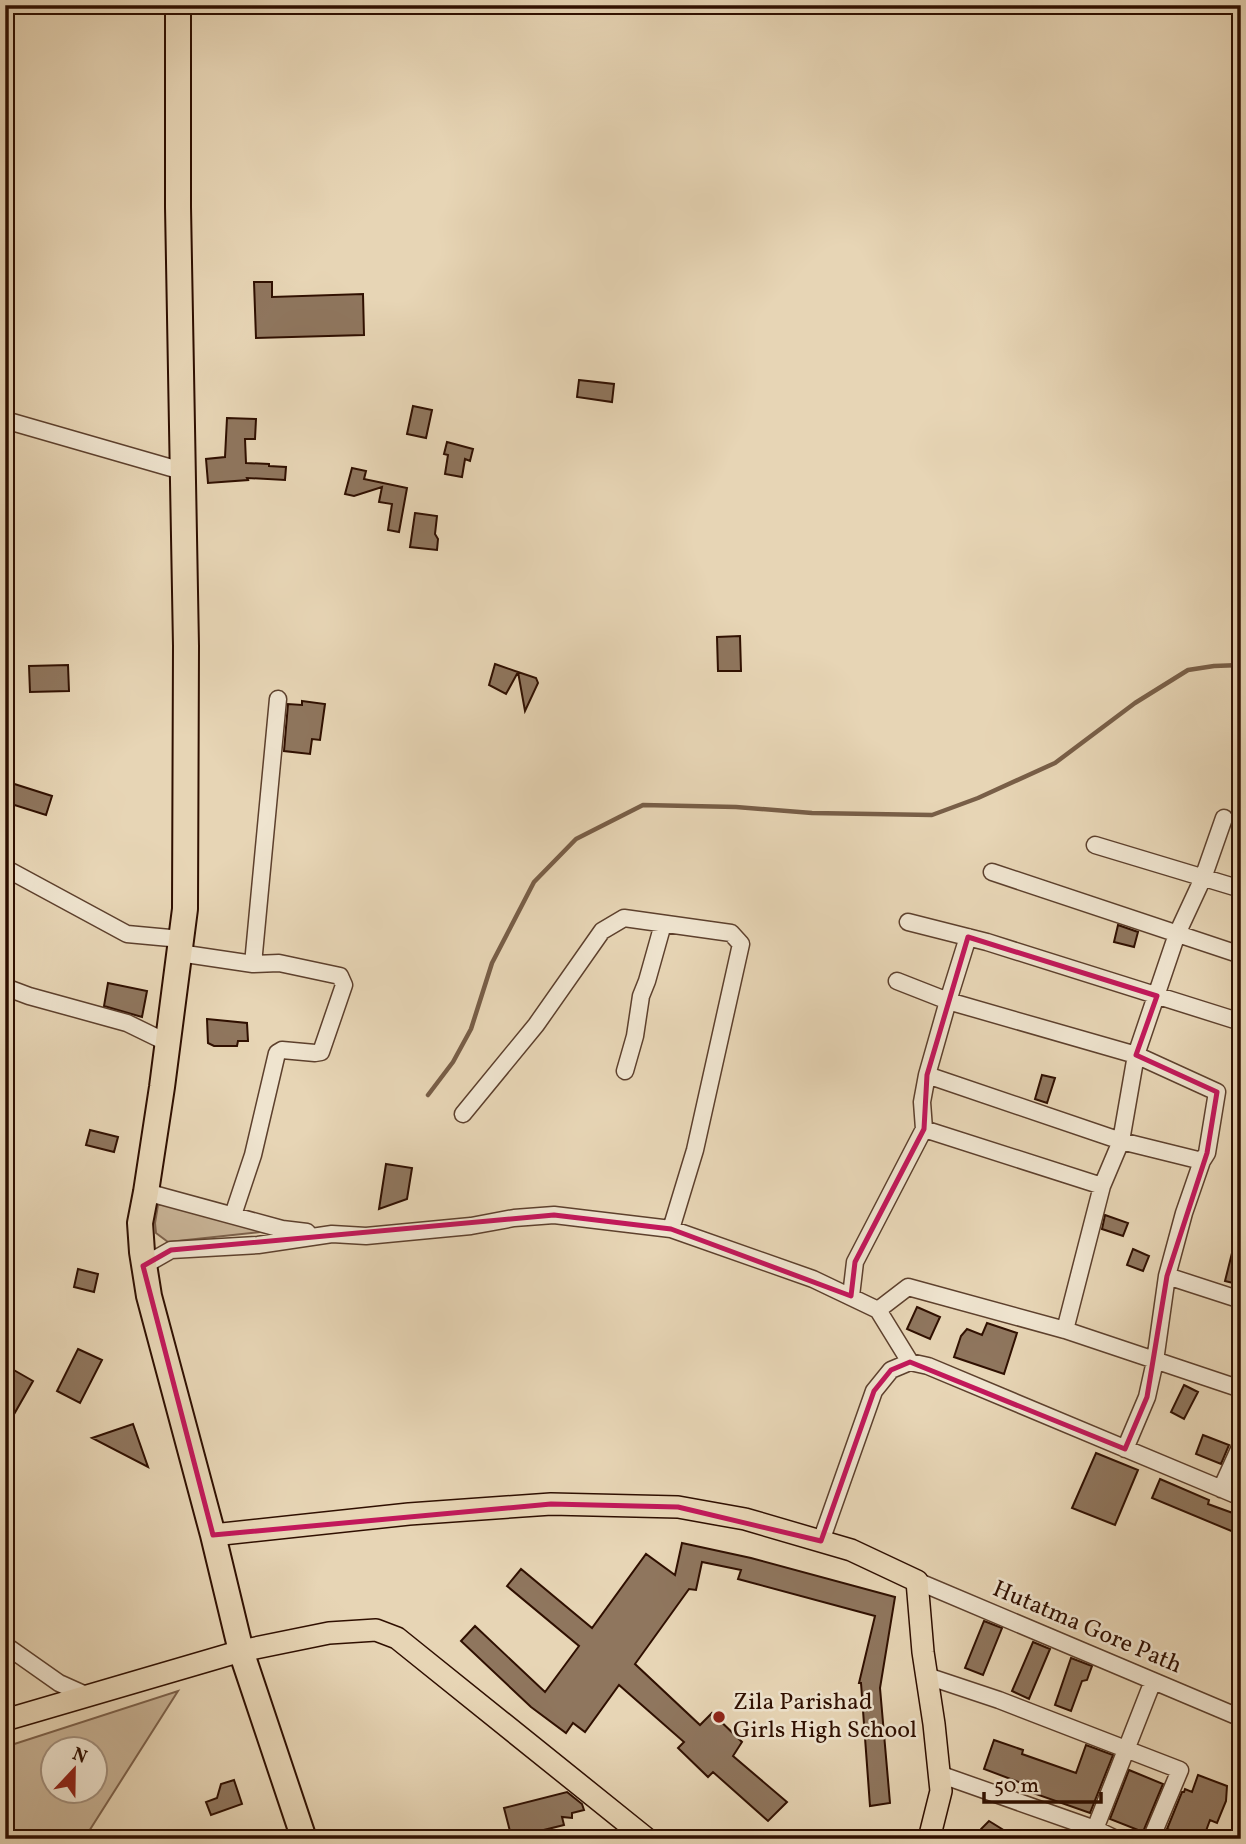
<svg xmlns="http://www.w3.org/2000/svg" width="1246" height="1844" viewBox="0 0 1246 1844" font-family="Vollkorn,serif">
<rect width="100%" height="100%" fill="#e7d5b5"/>
<filter id="stains"><feTurbulence type="fractalNoise" baseFrequency=".00286" numOctaves="4"/><feColorMatrix values="0 0 0 0 .2 0 0 0 0 .09 0 0 0 0 .02 0 0 0 .5 -.17"/></filter>
<radialGradient id="worn" r=".72"><stop offset=".6" stop-color="#630" stop-opacity="0"/><stop offset="1" stop-color="#630" stop-opacity=".3"/></radialGradient>
<path fill="#c8b396" stroke="#7c614b" stroke-width="2" fill-rule="evenodd" d="M171 1202 269 1231 168 1242 156 1233 155 1223 158 1205Z
M178 1691 84 1839H5V1747ZM52 1750H94V1792H52Z"/>
<g fill="none" stroke-linecap="round" stroke-linejoin="round">
<path stroke="#785e47" stroke-width="4.5" d="M428 1095 453 1062 471 1029 492 963 534 882 576 839 643 805 736 807 812 813 932 815 978 798 1055 763 1135 703 1188 670 1214 666 1241 665"/>
</g>
<path fill="#8f765e" stroke="#2f0f00" stroke-width="2" d="M254 282H272V297L363 294 364 335 256 338Z
M579 380 614 384 612 402 577 397Z
M413 406 432 410 426 438 407 434Z
M227 418 256 419 255 439H245L246 463 269 464V466L286 467 285 480 247 478 248 480 208 483 206 459 225 457Z
M447 442 473 449 470 461 465 459 462 477 445 474 448 455 444 454Z
M352 468 366 471 364 479 407 488 399 532 388 530 392 504 379 502 382 487 354 496 345 494Z
M415 513 437 516 435 534 438 539 437 550 410 547Z
M740 636 741 671H718L717 637Z
M495 664 518 672 506 694 489 685Z
M68 665 69 691 30 692 29 666Z
M518 672 536 678 538 683 525 711Z
M302 701 325 704 320 740 312 739 310 754 284 751 288 704 302 705Z
M5 781 52 796 46 815 5 802Z
M1118 925 1138 932 1134 947 1114 942Z
M108 983 147 991 142 1017 104 1006Z
M207 1019 247 1023 248 1041H238L237 1046H214L208 1043Z
M1042 1075 1055 1078 1047 1103 1035 1099Z
M90 1130 118 1137 114 1152 86 1145Z
M386 1164 412 1168 407 1199 379 1209Z
M1105 1215 1128 1223 1123 1236 1102 1229Z
M1236 1237H1241V1285L1225 1281Z
M1133 1249 1149 1256 1143 1271 1127 1265Z
M78 1269 98 1274 94 1292 74 1287Z
M917 1307 940 1317 930 1339 907 1329Z
M987 1323 1017 1333 1004 1374 954 1357 961 1336 967 1329 982 1335Z
M78 1349 102 1360 80 1403 57 1391Z
M5 1365 33 1381 5 1430Z
M1184 1385 1198 1392 1184 1419 1171 1412Z
M133 1424 148 1467 92 1438Z
M1203 1435 1229 1445 1221 1464 1196 1454Z
M1096 1453 1138 1470 1115 1525 1072 1508Z
M1160 1479 1209 1500 1208 1504 1241 1516V1535L1152 1498Z
M682 1543 751 1558 895 1597 880 1688 890 1803 870 1806 861 1683H859L875 1616 738 1579 741 1570 702 1562 696 1590 689 1589 635 1664 700 1725 712 1713 742 1742 733 1756 787 1802 768 1821 713 1772 708 1777 678 1748 684 1742 619 1685 585 1732 573 1723 566 1733 531 1707 461 1641 475 1626 545 1692 579 1646 507 1586 521 1569 592 1628 646 1554 675 1575Z
M984 1621 1002 1628 983 1675 965 1668Z
M1033 1642 1050 1649 1029 1699 1012 1691Z
M1071 1658 1092 1666 1087 1680 1082 1681 1071 1711 1055 1705Z
M994 1740 1023 1750 1022 1754 1076 1773 1086 1745 1113 1755 1090 1813 1030 1792 1032 1787 984 1769Z
M1129 1770 1163 1784 1143 1832 1110 1819Z
M1198 1775 1227 1786 1226 1801 1217 1823 1210 1820 1203 1839H1193L1167 1829 1182 1792H1184L1185 1789 1192 1792Z
M234 1780 242 1804 211 1815 206 1802 217 1798 221 1784Z
M567 1792 582 1804 584 1810 572 1813V1818L562 1817 564 1825 544 1830 542 1833 533 1839H512L504 1808Z
M989 1821 1018 1839H975L981 1829Z"/>
<g fill="none" stroke-linecap="round" stroke-linejoin="round">
<defs>
<path id="minor" d="M5 420 182 471
M1095 845 1241 889
M5 868 127 934 181 939
M992 872 1241 955
M908 922 987 942 1241 1022
M179 953 253 964 279 963 340 976 344 985 321 1052 315 1053 282 1050 277 1053 253 1155 233 1215
M253 964 278 699
M897 981 948 1001 1136 1055 1217 1092 1207 1153 1202 1161 1184 1213 1167 1276 1155 1361 1147 1397 1125 1449
M5 987 29 996 127 1023 168 1043
M625 1071 635 1036 641 996 647 981 663 924
M927 1075 1121 1141 1202 1161
M463 1114 536 1025 602 931 624 918 731 933 741 944 695 1150 671 1229
M924 1129 922 1102 927 1075 948 1001 968 937
M146 1192 282 1229 307 1232
M143 1266 171 1250 258 1245 332 1234 366 1236 471 1226 514 1218 554 1215 671 1229 813 1279 878 1310 910 1362
M1167 1276 1241 1300
M851 1296 855 1262 924 1129 1102 1186
M878 1310 908 1287 1065 1330 1241 1389
M1065 1330 1102 1186 1121 1141 1136 1055 1177 934 1203 878 1224 818
M1221 1489 1241 1445
M821 1541 874 1391 891 1370 910 1362 928 1366 1241 1497
M917 1581 1241 1718
M5 1645 59 1683 88 1696
M927 1676 999 1700 1180 1770 1151 1839
M939 1774 1095 1829 1116 1839
M1095 1829 1153 1681"/>
<path id="major" d="M213 1535 409 1514 551 1504 678 1507 745 1519 851 1550 917 1581 923 1652 934 1724 941 1791 929 1839
M5 1720 241 1651 329 1633 376 1630 397 1638 647 1839"/>
<path id="highway" d="M178 5V207L186 646 185 909 162 1087 146 1192 140 1223 142 1252 149 1296 213 1535 241 1651 304 1839"/>
</defs>
<use href="#minor" stroke="#5d402d" stroke-width="19"/>
<use href="#major" stroke="#2f0f00" stroke-width="24"/>
<use href="#highway" stroke="#2f0f00" stroke-width="28"/>
<use href="#minor" stroke="#efe4cf" stroke-width="16"/>
<use href="#major" stroke="#e7d5b5" stroke-width="21"/>
<use href="#highway" stroke="#e7d5b5" stroke-width="24"/>
</g>
<path fill="none" stroke="#c2185b" stroke-width="5" stroke-linejoin="round" d="M968 937 1157 996 1136 1055 1217 1092 1207 1153 1167 1276 1147 1397 1125 1449 910 1362 891 1370 874 1391 821 1541 678 1507 551 1504 213 1535 143 1266 171 1250 554 1215 671 1229 851 1296 855 1262 924 1129 927 1075Z"/>
<circle fill="#8f2418" stroke="#efe4cf" stroke-width="2.5" cx="719" cy="1717" r="7"/>
<g text-anchor="middle" dominant-baseline="central" stroke-width="5" stroke-linejoin="round" paint-order="stroke">
<g font-size="24" fill="#2f0f00" stroke="#efe4cf">
<text transform="translate(1087 1628) rotate(23)">Hutatma Gore Path</text>
</g>
<g font-size="24" fill="#2f0f00" stroke="#efe4cf" text-anchor="start">
<text x="733" y="1703">Zila Parishad<tspan x="733" dy="28">Girls High School</tspan></text>
</g>
</g>
<rect width="1246" height="1844" fill="none" stroke="#e7d5b5" stroke-width="28"/>
<rect x="7" y="7" width="1232" height="1830" fill="none" stroke="#2f0f00" stroke-width="3.5"/>
<rect x="14" y="14" width="1218" height="1816" fill="none" stroke="#2f0f00" stroke-width="2"/>
<g transform="translate(74 1770) rotate(22)"><circle r="33" fill="#efe4cf" stroke="#a28f7c" stroke-width="2"/>
<path d="M0-5L12 26L0 18L-12 26Z" fill="#8f2418"/>
<text y="-10" font-size="19" font-weight="bold" text-anchor="middle" fill="#2f0f00">N</text>
</g>
<path d="M984 1792v10h117v-10" fill="none" stroke="#2f0f00" stroke-width="3.5"/>
<text x="994" y="1792" font-size="21" fill="#2f0f00" stroke="#efe4cf" stroke-width="5" paint-order="stroke">50 m</text>
<rect width="100%" height="100%" filter="url(#stains)"/>
<rect width="100%" height="100%" fill="url(#worn)"/>
</svg>
